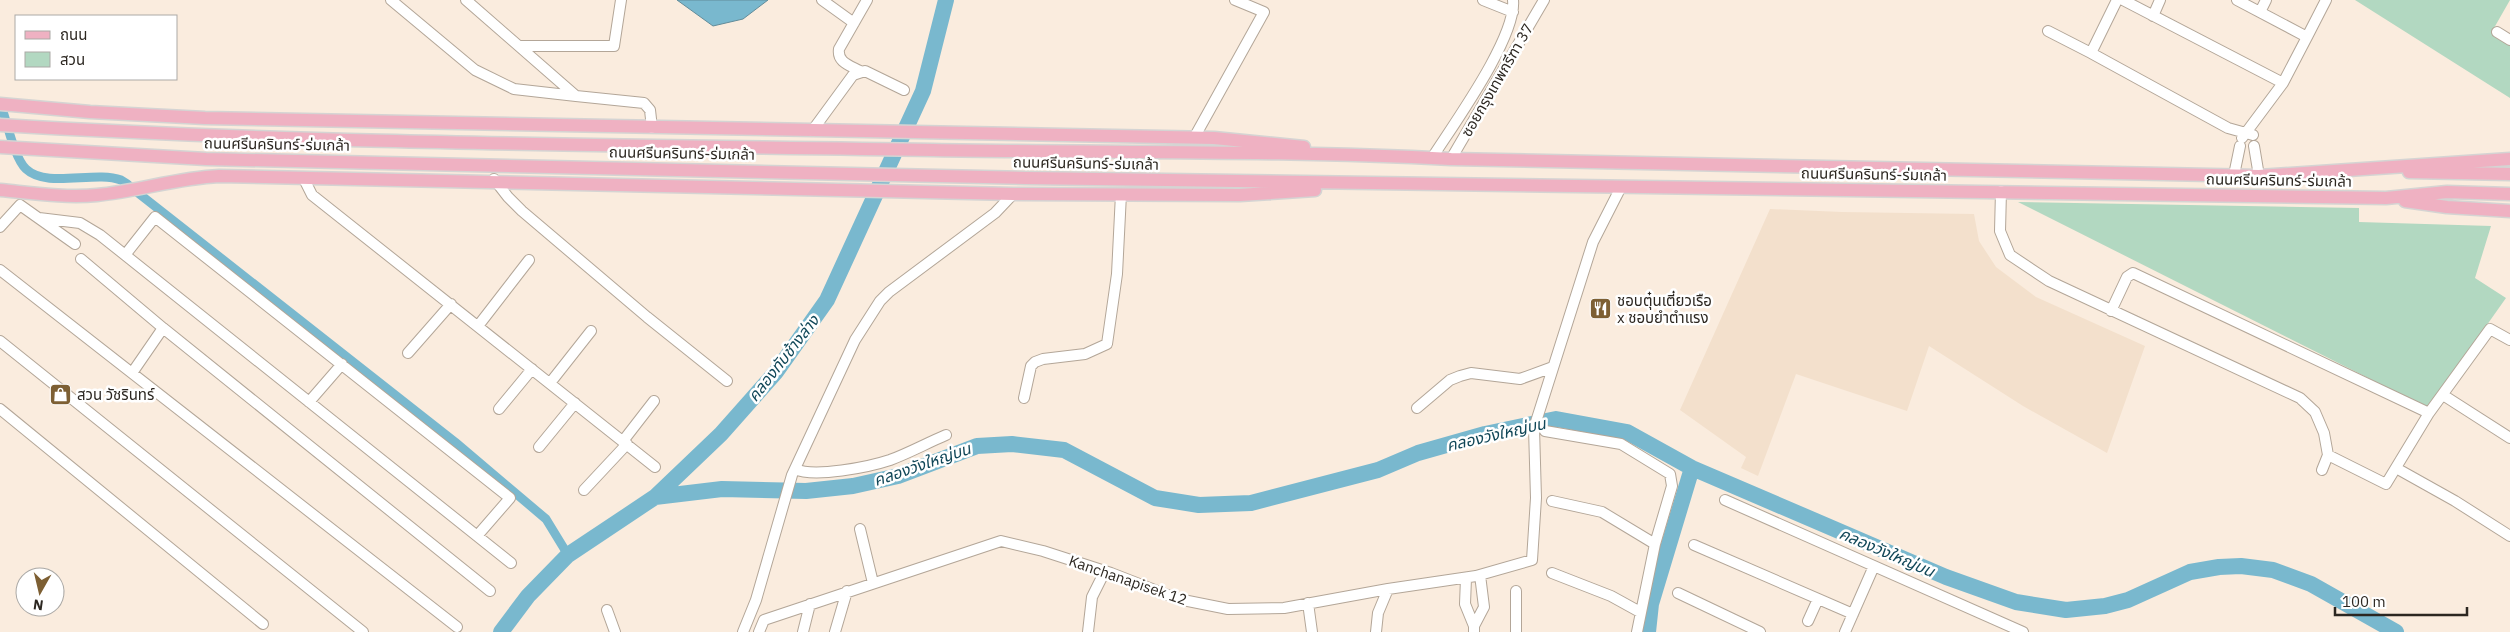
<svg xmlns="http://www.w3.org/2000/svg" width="2510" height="632" viewBox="0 0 2510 632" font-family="'IBM Plex Sans','Noto Sans Thai',sans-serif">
<rect width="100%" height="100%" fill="#faecde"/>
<path fill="#f3e0cc" d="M1770 209 1842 212 1974 214 1979 241 1996 267 2036 297 2145 346 2107 453 2023 406 1929 346 1907 411 1796 374 1758 476 1741 468 1746 457 1680 410Z"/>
<path fill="#b2d8c1" d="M2355 0H2510L2494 28 2510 44V98Z
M2018 202 2359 208V222L2491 226 2475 278 2506 298 2428 408Z"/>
<path fill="#79b8ce" stroke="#628c9a" d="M677 0H768L743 19 713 26Z"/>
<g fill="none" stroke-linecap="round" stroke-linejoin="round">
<path stroke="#79b8ce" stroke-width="9" d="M0 102C6 118 14 158 26 169 47 189 95 170 121 180 125 182 130 186 133 189L455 442 546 519 568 555"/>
<path stroke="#79b8ce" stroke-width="16" d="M655 497 722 489 806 491 853 486 898 476 977 446 1012 444 1064 450 1155 498 1199 505 1251 503 1378 470 1418 453 1485 434 1556 419 1627 432 1692 468 1946 577 2016 602 2066 610 2105 606 2128 600 2190 572 2219 567 2241 566 2273 570 2311 584 2396 632
M501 632 528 596 568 555 655 497 721 434 776 372 827 300 923 91 946 0
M1648 632 1651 604 1692 468"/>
<defs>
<path id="minor" d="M391 0 475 70 514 89 576 96
M466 0 576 96 644 103 650 110 652 128
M822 0 854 23
M1483 0 1513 12
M2117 0 2091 53 2228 128 2253 135
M2123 0 2283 83 2242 138
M2237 0 2307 37 2326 0
M2260 12 2266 0
M2153 16 2160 0
M2048 31 2091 53
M2497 32 2510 40
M519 46H614L621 0
M860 71C849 65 837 62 839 49L867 0
M2283 83 2307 37
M812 131 853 75 865 71 904 90
M1194 138 1264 12 1235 0
M2254 146 2259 176
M1432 158C1453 125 1517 37 1513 0
M1451 159 1544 0
M2234 175 2240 146
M303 177 312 195 655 467
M494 179 508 197 522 211 647 317 727 381
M2001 191 2000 231 2010 255 2049 281 2300 398 2315 412 2324 433 2328 455 2322 470
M39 218 80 223 100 235 511 563
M0 227 20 205 75 244
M125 255 155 217 510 498 477 536
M81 259 163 328 490 591
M0 270 457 627
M2111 311 2127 277 2133 273 2429 413
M478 326 529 260
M0 341 363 632
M408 353 451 304
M132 373 163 328
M550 383 591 331
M2443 395 2510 438
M1024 398 1031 366 1035 362 1043 359 1085 354 1107 344 1117 274 1121 194
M309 402 342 364
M1417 408 1450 380 1460 376 1471 373 1520 379 1553 367
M0 409 263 624
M499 409 532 369
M1545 431 1621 444 1670 474 1672 486 1655 544 1637 632
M623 441 654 401
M539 447 575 403
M2328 455 2386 484 2429 413 2490 329 2510 340
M2396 468 2455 501 2510 536
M795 469C814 478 869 467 890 460 909 453 927 443 946 435
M584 490 627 444
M1725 500 2023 632
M1552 501 1602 512 1655 544
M860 529 873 583
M1694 545 1853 614
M1552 573 1611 596 1640 612
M1466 578 1465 604 1474 626V632
M1678 593 1760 632
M1308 603 1312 632
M607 610 615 632
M1808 621 1818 599
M1474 626 1484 607 1480 575
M743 632 756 600 792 475 855 340 880 301 889 292 995 213 1013 194
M759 632 764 620 1001 541 1043 551 1111 573 1178 599 1228 609 1284 608 1388 589 1476 576 1532 560 1536 498 1534 428 1593 242 1621 187
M803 632 810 604
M835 632 847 591
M1088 632 1092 597 1105 571
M1376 632 1378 613 1388 589
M1516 632V591
M1845 632 1874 566"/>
<path id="major" d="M0 104 90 112 205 118 1214 138 1304 147
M0 125C311 144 622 145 933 150 1106 153 1279 150 1451 159L2259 176 2510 159
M0 147 206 159 1026 178 2386 198 2447 192 2510 194
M2409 172 2510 174
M0 190C32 193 65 198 97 195 138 191 177 178 219 176L1013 194 1240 195 1315 190
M2405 201 2447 207 2510 211"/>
</defs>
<use href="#minor" stroke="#b3a698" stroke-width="12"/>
<use href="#major" stroke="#d5d4d3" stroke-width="15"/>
<use href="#minor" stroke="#fff" stroke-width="10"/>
<use href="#major" stroke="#efb1c2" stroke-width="12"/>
</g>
<defs>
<symbol id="restaurant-square" viewBox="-11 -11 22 22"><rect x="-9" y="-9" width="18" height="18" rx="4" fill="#7d5f33" stroke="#fff"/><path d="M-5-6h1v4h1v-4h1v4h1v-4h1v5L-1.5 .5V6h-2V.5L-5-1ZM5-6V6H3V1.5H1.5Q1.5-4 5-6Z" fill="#fff"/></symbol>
<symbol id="shop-square" viewBox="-11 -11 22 22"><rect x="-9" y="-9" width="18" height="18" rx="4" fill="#7d5f33" stroke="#fff"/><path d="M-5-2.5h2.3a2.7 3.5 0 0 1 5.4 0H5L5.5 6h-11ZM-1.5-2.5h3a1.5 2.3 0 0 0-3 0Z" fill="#fff"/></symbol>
</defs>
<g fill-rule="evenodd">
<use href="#restaurant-square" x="1588" y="296" width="25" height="25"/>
<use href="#shop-square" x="48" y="382" width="25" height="25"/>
</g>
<g text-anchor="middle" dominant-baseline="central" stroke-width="5" stroke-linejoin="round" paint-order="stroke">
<g font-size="15" fill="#2c2721" stroke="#fff">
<text transform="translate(1497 80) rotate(-60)">ซอยกรุงเทพกรีฑา 37</text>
<text transform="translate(277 144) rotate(1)">ถนนศรีนครินทร์-ร่มเกล้า</text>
<text transform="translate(682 153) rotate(1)">ถนนศรีนครินทร์-ร่มเกล้า</text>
<text transform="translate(1086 163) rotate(1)">ถนนศรีนครินทร์-ร่มเกล้า</text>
<text transform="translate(1874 174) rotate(1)">ถนนศรีนครินทร์-ร่มเกล้า</text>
<text transform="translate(2279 180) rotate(1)">ถนนศรีนครินทร์-ร่มเกล้า</text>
<text transform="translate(1128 580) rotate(19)">Kanchanapisek 12</text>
</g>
<g font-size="15" fill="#2c2721" stroke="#fff" text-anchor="start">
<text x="1617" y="300">ชอบตุ๋นเตี๋ยวเรือ<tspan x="1617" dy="17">x ชอบยำตำแรง</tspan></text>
<text x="77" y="394">สวน วัชรินทร์</text>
</g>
<g font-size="16" font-style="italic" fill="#114758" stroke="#fff">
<text transform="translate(783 358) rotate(-52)">คลองทับช้างล่าง</text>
<text transform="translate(1496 434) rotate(-13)">คลองวังใหญ่บน</text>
<text transform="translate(922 464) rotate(-19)">คลองวังใหญ่บน</text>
<text transform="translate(1887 552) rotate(23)">คลองวังใหญ่บน</text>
</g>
</g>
<rect x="15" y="15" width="162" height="65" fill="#ffffff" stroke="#aba9a6"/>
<rect x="25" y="31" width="25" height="8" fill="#efb1c2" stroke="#aba9a6"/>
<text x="60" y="40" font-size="15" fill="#2c2721">ถนน</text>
<rect x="25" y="52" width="25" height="15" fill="#b2d8c1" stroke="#aba9a6"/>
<text x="60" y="65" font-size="15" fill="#2c2721">สวน</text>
<g transform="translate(40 592) rotate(188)"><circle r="24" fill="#ffffff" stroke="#aba9a6"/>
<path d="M0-4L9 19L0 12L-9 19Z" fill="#7d5f33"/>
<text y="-8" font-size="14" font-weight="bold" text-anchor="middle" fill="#2c2721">N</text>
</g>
<path d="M2335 607v8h132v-8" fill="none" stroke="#2c2721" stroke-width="2.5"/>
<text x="2342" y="607" font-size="15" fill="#2c2721" stroke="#ffffff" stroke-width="4" paint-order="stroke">100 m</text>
</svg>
